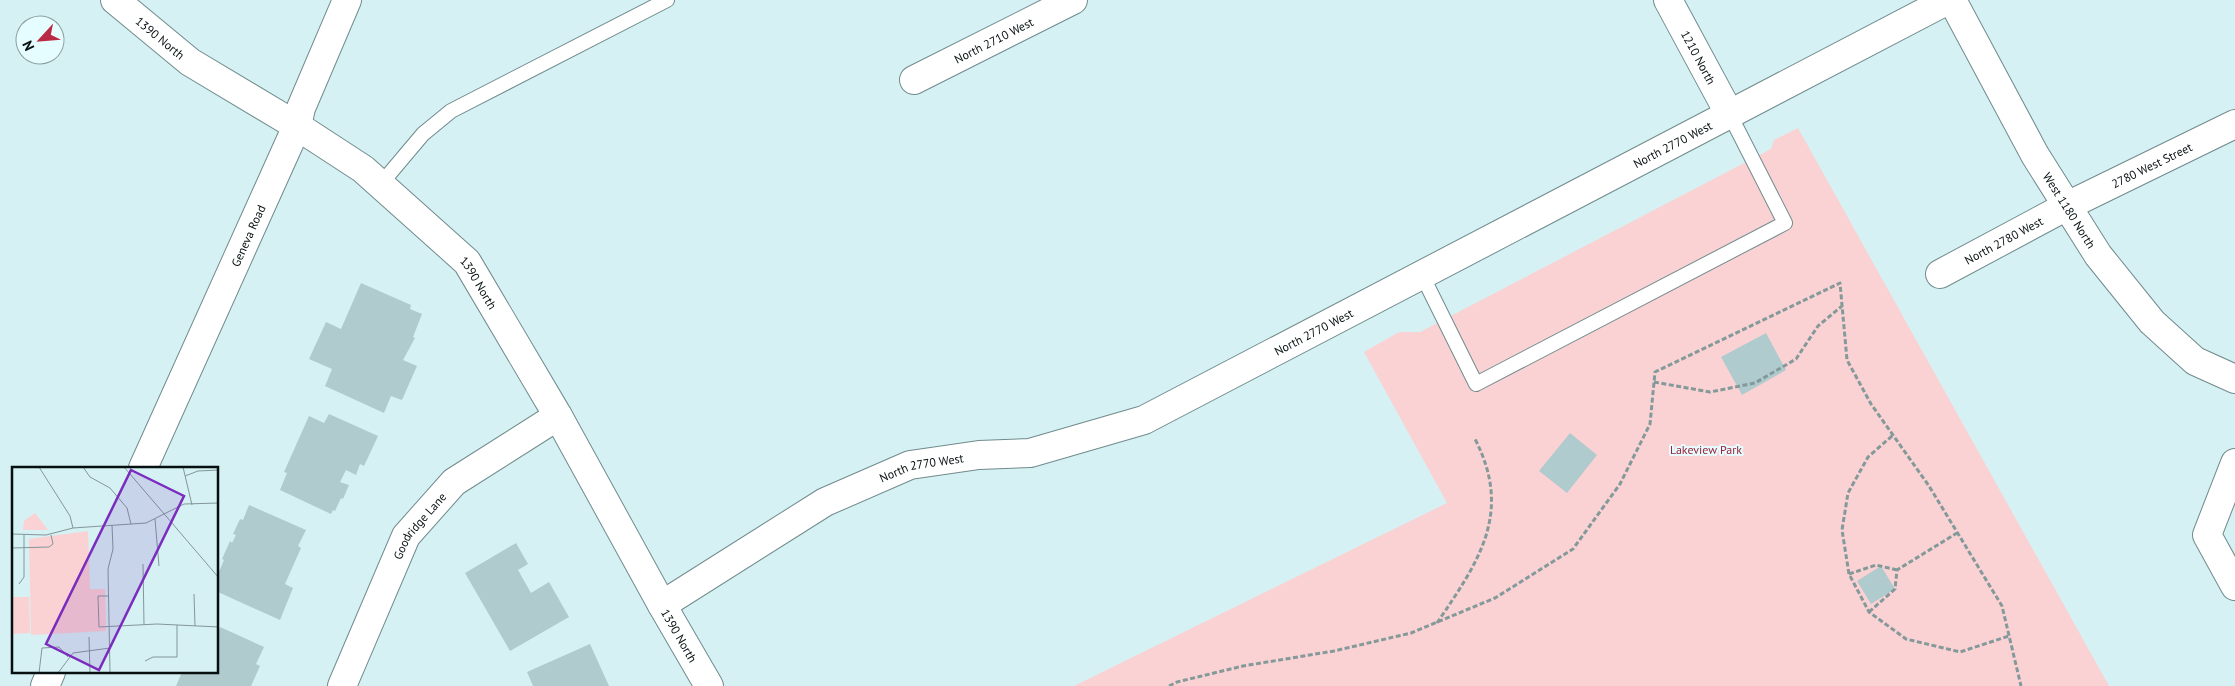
<svg xmlns="http://www.w3.org/2000/svg" width="2235" height="686" viewBox="0 0 2235 686" font-family="'PT Sans',sans-serif">
<rect width="100%" height="100%" fill="#d5f1f3"/>
<path fill="#fbd2d3" d="M1798 128 2109 686H1074L1447 503 1364 352 1399 332H1420L1771 149 1774 140Z"/>
<path fill="#afcbcd" d="M361 283 411 305 410 309 422 314 413 337 415 338 403 360 417 366 402 400 391 396 384 413 325 386 332 369 309 359 326 322 341 329Z
M1766 333 1786 370 1742 395 1721 357Z
M329 414 378 436 364 466 360 464 356 475 346 470 340 482 349 485 343 499 341 498 335 511 333 510 331 514 280 490 287 473 284 472 309 416 324 423Z
M1570 433 1597 455 1567 493 1539 471Z
M249 505 306 530 298 546 301 548 285 584 293 588 280 620 218 592V574L224 560 222 559 230 541 232 543 236 535 233 534 240 519 243 520Z
M516 543 528 564 518 570 531 593 549 582 569 617 510 651 465 573Z
M1881 566 1895 589 1871 604 1857 581Z
M220 627 264 647 256 664 260 666 251 686H176L182 672H218V633Z
M590 644 609 686H533L527 672Z"/>
<g fill="none" stroke-linecap="round" stroke-linejoin="round">
<defs>
<path id="lane" d="M380 185 423 134 451 111 667 0
M1422 275 1476 384 1785 223 1730 115"/>
<g id="street">
<path id="s1" d="M115 0 190 62 297 126"/>
<path id="s2" d="M1668 0 1730 115"/>
<path id="s3" d="M1952 0 2035 155 2098 255 2152 322 2195 361 2235 379"/>
<path id="s4" d="M914 80 1073 0"/>
<path id="s5" d="M1940 274 2067 206 2235 124"/>
<path d="M2235 463 2207 535 2235 586"/>
<path id="s6" d="M662 605 825 502 910 465 979 455 1030 453 1144 420 1948 0"/>
<path id="s7" d="M342 686 406 536 454 482 558 416"/>
</g>
<g id="secondary">
<path id="s8" d="M297 126 363 169 467 262 558 416 662 605 709 686"/>
<path id="s9" d="M143 468 297 126 301 108 347 0"/>
<path d="M45 686 51 672"/>
</g>
</defs>
<use href="#lane" stroke="#718b8d" stroke-width="16"/>
<use href="#street" stroke="#718b8d" stroke-width="30"/>
<use href="#secondary" stroke="#718b8d" stroke-width="30"/>
<path stroke="#84999a" stroke-width="3" stroke-dasharray="5 2.5" stroke-linecap="butt" d="M1654 382 1710 392 1755 383 1796 359 1818 326 1842 306
M1892 436 1868 457 1848 493 1842 530 1849 574 1869 612 1906 639 1960 652 2009 636
M1849 574 1876 565 1897 570
M1869 612 1895 589 1897 570 1957 533
M1437 623C1479 561 1513 513 1475 439
M1169 686 1177 682 1243 666 1334 651 1411 633 1495 598 1573 549 1620 484 1650 424 1655 372 1840 283 1847 360 1871 404 1929 486 2002 606 2021 686"/>
<use href="#lane" stroke="#fff" stroke-width="14"/>
<use href="#street" stroke="#fff" stroke-width="28"/>
<use href="#secondary" stroke="#fff" stroke-width="28"/>
</g>
<g text-anchor="middle" dominant-baseline="central" stroke-width="4" stroke-linejoin="round" paint-order="stroke">
<g font-size="12" fill="#071011" stroke="#e6fdff">
<text stroke="none"><textPath href="#s1" startOffset="59">1390 North</textPath></text>
<text stroke="none"><textPath href="#s4" startOffset="89">North 2710 West</textPath></text>
<text stroke="none"><textPath href="#s2" startOffset="65">1210 North</textPath></text>
<text stroke="none"><textPath href="#s6" startOffset="1121">North 2770 West</textPath></text>
<text stroke="none"><textPath href="#s5" startOffset="238">2780 West Street</textPath></text>
<text stroke="none"><textPath href="#s3" startOffset="241">West 1180 North</textPath></text>
<text stroke="none"><textPath href="#s9" startOffset="255">Geneva Road</textPath></text>
<text stroke="none"><textPath href="#s5" startOffset="72">North 2780 West</textPath></text>
<text stroke="none"><textPath href="#s8" startOffset="242">1390 North</textPath></text>
<text stroke="none"><textPath href="#s6" startOffset="716">North 2770 West</textPath></text>
<text stroke="none"><textPath href="#s6" startOffset="296">North 2770 West</textPath></text>
<text stroke="none"><textPath href="#s7" startOffset="179">Goodridge Lane</textPath></text>
<text stroke="none"><textPath href="#s8" startOffset="648">1390 North</textPath></text>
</g>
<g font-size="12" fill="#9a2238" stroke="#e6fdff">
<text x="1706" y="449">Lakeview Park</text>
</g>
</g>
<g transform="translate(12 467)">
<rect width="206" height="206" fill="#d5f1f3"/>
<path d="M23 46 36 63H11L12 54ZM76 64 78 122H93L94 164 19 168 17 72ZM0 130H17L18 166 0 167Z" fill="#fbd2d3"/>
<path fill="none" stroke="#839799" stroke-width="1" d="M27 0 58 49 61 61M71 0 78 10 98 21 115 41 119 57M112 0 207 111M171 0 180 38M173 9 186 4 207 3M143 52 147 99M0 67 34 68 61 61 134 56 172 37 207 36M0 81 37 80 41 77 39 68M131 97 132 158M7 117 12 110V68M182 127 183 159M97 129H86L87 160 145 157 207 160M77 170 78 206M133 194 141 190H165V158M0 206H45M27 206 30 181 47 180 56 190M46 206 61 186 98 181M98 206 96 102 101 82 100 58"/>
<path fill="#7b2cbf" fill-opacity="0.15" stroke="#7b2cbf" stroke-width="2.5" d="M119 3 172 29 87 203 34 177Z"/>
<rect width="206" height="206" fill="none" stroke="#071011" stroke-width="2.5"/>
</g>
<g transform="translate(40 40) rotate(244)"><circle r="24" fill="#e6fdff" stroke="#8d9ea0"/>
<path d="M0-4L9 19L0 12L-9 19Z" fill="#bb2a45"/>
<text y="-8" font-size="14" font-weight="bold" text-anchor="middle" fill="#071011">N</text>
</g>
</svg>
